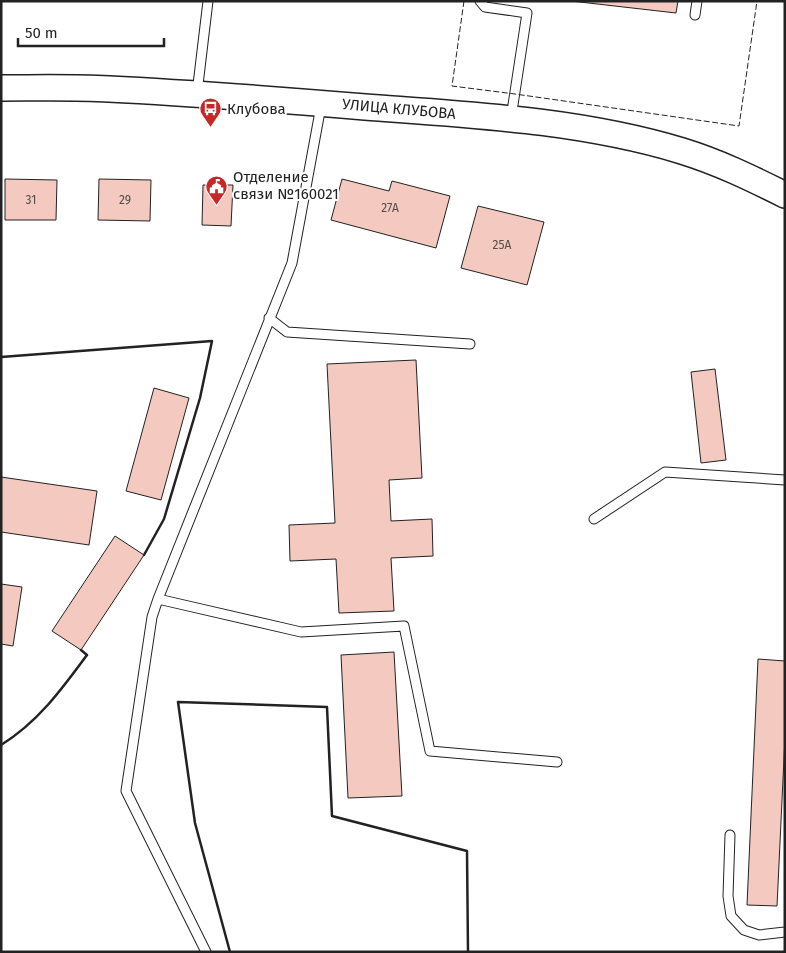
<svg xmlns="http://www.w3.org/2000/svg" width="786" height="953" viewBox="0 0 786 953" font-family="'Fira Sans',sans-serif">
<rect width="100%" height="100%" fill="#fff"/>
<path fill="#f3c9c0" stroke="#222" d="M571 1H678L676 13Z
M5 179 57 180 56 220H5Z
M99 179 151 180 150 221 98 220Z
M342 179 389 191 392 181 450 196 436 248 331 220Z
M203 185H233L231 226 202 225Z
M478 206 544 222 527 285 461 268Z
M416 360 422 478 389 480 391 521 432 519 433 556 391 558 394 611 339 613 336 559 290 561 289 525 335 523 327 364Z
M715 369 726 460 701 463 691 372Z
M154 388 189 398 161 500 126 491Z
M1 477 97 491 89 545 1 532Z
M115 536 144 555 81 650 52 631Z
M1 584 22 587 13 646 1 644Z
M394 652 402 796 348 798 341 655Z
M758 659 785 661V737L777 906 747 905Z"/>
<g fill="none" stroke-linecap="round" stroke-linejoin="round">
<defs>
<path id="service" d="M480 1 485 7 527 13 511 118
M695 15 697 1
M197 93 208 1
M269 318 287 332 470 344
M594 519 665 472 785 480
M158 599 301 632 404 626 430 751 557 762
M730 835 728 896 731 916 744 930 759 935 785 932
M206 952 126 791 152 617 158 599 292 263 321 106"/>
<path id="secondary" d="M1 88C37 88 73 87 109 89 195 93 280 100 365 107 471 115 580 120 682 151 718 162 751 178 785 195"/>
</defs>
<use href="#service" stroke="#222" stroke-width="11"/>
<use href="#secondary" stroke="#222" stroke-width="28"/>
<use href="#service" stroke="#fff" stroke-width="9"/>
<use href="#secondary" stroke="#fff" stroke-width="25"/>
<path stroke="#222" stroke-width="1" stroke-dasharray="6 2.5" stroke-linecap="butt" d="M464 1 452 86 515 94 739 126 757 1"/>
<path stroke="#222" stroke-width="2.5" d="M1 357 212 341 200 398 164 519 144 555
M1 745C38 722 62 689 87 655L81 650
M230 952 195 823 178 702 327 707 332 816 467 851 468 952"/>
</g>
<defs>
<symbol id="bus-pin" viewBox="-11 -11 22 30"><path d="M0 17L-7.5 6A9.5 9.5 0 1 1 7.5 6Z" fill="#c62828" stroke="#fff"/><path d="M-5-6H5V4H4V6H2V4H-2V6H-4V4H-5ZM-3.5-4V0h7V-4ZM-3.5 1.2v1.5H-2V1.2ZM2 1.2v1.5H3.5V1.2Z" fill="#fff"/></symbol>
<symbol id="civic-pin" viewBox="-11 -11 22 30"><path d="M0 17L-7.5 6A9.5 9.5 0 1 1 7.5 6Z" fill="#c62828" stroke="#fff"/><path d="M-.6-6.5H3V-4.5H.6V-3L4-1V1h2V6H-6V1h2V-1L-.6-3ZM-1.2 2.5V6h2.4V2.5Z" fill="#fff"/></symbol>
</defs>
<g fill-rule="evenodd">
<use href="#bus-pin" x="198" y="96" width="25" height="34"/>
<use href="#civic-pin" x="204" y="174" width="25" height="34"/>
</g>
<g text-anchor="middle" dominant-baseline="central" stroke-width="4" stroke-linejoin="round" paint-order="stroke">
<g font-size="12" fill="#564c4a">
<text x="31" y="200">31</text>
<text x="125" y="200">29</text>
<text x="390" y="208">27А</text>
<text x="502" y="245">25А</text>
</g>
<g font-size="15" fill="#222" stroke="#fff" text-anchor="start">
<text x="227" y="109">Клубова</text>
<text x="233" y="177">Отделение<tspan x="233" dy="17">связи №160021</tspan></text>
</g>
<g font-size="15" fill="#222" stroke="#fff">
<text transform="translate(399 109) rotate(5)">УЛИЦА КЛУБОВА</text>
</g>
</g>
<rect width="786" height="953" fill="none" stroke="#222222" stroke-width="5"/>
<path d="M18 38v8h146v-8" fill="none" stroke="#222222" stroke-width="2.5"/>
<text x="25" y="38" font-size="15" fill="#222222" stroke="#ffffff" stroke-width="4" paint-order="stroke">50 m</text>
</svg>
